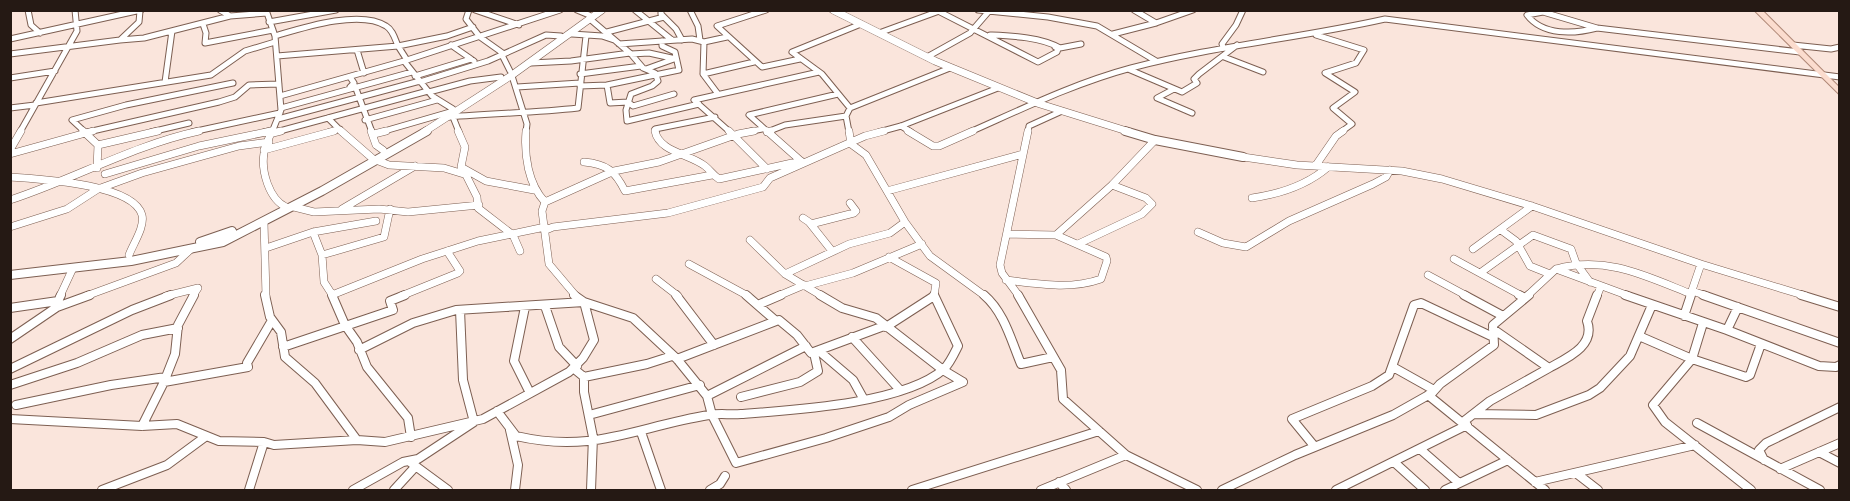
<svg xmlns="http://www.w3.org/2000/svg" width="1850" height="501" viewBox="0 0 1850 501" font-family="Overpass,sans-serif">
<rect width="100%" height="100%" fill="#fae5dc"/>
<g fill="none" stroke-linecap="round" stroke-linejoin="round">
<defs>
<path id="street-far2" d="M28 10 31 25 40 33
M220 10 230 16 267 13
M266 10 275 36 281 110 272 132
M469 10 466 19 480 37 504 54
M475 10 519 25
M577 10 589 15
M635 10 672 40
M661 10V14L676 29 682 40
M690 10 698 26 700 40
M766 10 717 26 762 67 800 59
M978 10 1048 17 1097 26 1156 61
M1134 10 1156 23
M940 12 1038 62 1057 52 1058 49 1055 47
M1543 12 1597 28C1574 34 1543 36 1527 15Z
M590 19 631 54 643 68 655 73 658 81 652 86 631 94 626 110 627 121 699 104
M269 22 336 10
M203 24 206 33 205 43 273 30
M1597 28 1800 52
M607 32 664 17
M879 33 942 10
M572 34 602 36 614 40
M1113 34 1156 23 1193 10
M990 35C1012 36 1041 37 1060 48L1081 44
M1316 35 1364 50 1356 63 1325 73 1355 92 1333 108 1352 124 1341 132
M275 36C302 28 360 9 386 26 393 30 395 39 398 46L447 36 473 27
M10 39 141 10
M120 40 144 38 230 16
M704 42 703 74 718 94
M619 44 692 39 704 42 727 37
M451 45 474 61
M1793 45 1831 49 1840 47
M1223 47 1222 44 1236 25 1243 10
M357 50 364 73
M10 54 120 40 139 22 140 11
M631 54 649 53 676 59
M502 55 510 71
M277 56 398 46 407 60
M927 57 970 33 990 10
M1224 57 1263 72
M404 61 432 96 453 109
M531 63 571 61 630 53
M646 69 674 59
M1128 69 1182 92 1197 83 1194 79 1199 74 1237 45
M580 74 641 66
M703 74 754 62
M415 76 471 59
M512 76 527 124 526 132
M350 77 354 83 350 87 355 86 372 132
M10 78 55 71
M165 82 172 31
M420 82 488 61 546 35 561 36
M607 85 679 70 675 52 662 46V41
M580 86 607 85 610 103 628 102 633 106 674 94
M517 87 580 83
M1174 89 1157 98 1192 113
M429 92 470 81 501 77
M280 96 404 61 560 10
M36 103 211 75 245 51 275 42
M10 108 35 105
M281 108 412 72
M850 108 822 74 792 52 861 24
M449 117C492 113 535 113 578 108L586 36
M453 117 459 132
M328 118 342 132
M278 119 420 81
M365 120 437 100
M901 126 911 132
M20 132 77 31 75 10
M85 132 72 120 126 105 233 83
M88 132 219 102 235 97 249 85 279 84
M151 132 189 123
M192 132 280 113
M264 132 274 130
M276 132 428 91
M329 132 340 129
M381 132 450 112
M656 132 655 129 715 117
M730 132 694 100 819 72
M747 132 762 129
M767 132 785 125 846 116
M768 132 749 115 838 94
M849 132 846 116 850 108 950 68
M879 132 901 126 998 88
M970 132C1022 109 1075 83 1131 68 1214 46 1301 38 1385 19L1840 77
M1028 132 1029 126 1062 111"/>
<path id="street-far1" d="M83 131 98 145 97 168
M272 131C269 138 265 145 264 153 261 171 269 199 286 207
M341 131 372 158
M371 131 376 145 383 150
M458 131 465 147 461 167 486 181 534 190
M526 131C524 155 528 184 545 202
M655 131C659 152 690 154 705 166 710 170 713 175 719 179L801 161
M729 131 767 169
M767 131 802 162
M849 131 851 144
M908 131 933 146H939L973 131
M767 132 771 131
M273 133 281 131
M374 134 386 131
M851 144 866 155 905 222 930 256 985 296
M98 145 158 131
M10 150 21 131
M264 150 334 131
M10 154 93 131
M1243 157 1297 165 1402 171 1442 179 1532 206 1701 264 1806 296
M376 160 389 165 444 168 467 175
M584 162C607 164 615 171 625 191L712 175
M1316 165 1336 136 1343 131
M105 174 199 146 271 131
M466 175 477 197 478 208 513 235 520 251
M10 177C36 179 133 183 142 215 145 227 133 244 129 255
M887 191 1023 154
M1252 198C1280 194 1306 186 1328 167
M10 200C74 179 134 145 199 131
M294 207 314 212 379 209 408 212 479 205
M342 209 415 166
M803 218 809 222 832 251
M264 222 266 296
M811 224 854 213 856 211 850 203
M10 227 67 209 98 189 142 173 239 146 269 142
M546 230 553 227 668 213 763 187 770 178 865 136 884 131
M1501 230 1516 241 1530 266 1550 274
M313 232 322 255 324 282 333 296
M1198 232 1223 243 1246 247 1289 221 1373 184 1386 177 1390 170
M1056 235 1112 185 1155 140
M750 240 785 274 822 296
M1078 244 1142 214 1152 204 1146 198 1112 185
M266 248 313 232 376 221
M1473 249 1532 206
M322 255 384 237 390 209
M889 257 936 283 934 296
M1454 259 1522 296
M689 264 748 296
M1480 273 1533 235 1571 249 1576 263 1590 282
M785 274 849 244 890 233 905 222
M1428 275 1467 296
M656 279 678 296
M1006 280C1038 284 1070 290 1101 279L1107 261 1106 257 1056 235 1007 234
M805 286 853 273 922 244
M1692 291 1707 296
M332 295 422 259 478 241 545 227
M60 296 73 268
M86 296 176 263 190 250
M166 296 198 288 193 296
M401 296 458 273 460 271 447 251
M576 296 549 264 542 211 545 202 614 171 659 162 738 134 754 131
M778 296 804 285
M1019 296 1002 273 1000 265 1028 131
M1527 296 1556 269
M1597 296 1601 286
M1629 296 1556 269C1605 255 1646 276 1691 294
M1690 296 1701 264"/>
<path id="street" d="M265 295 270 317 281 332 285 357 315 383 357 440
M332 295 345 325 357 342 367 367 408 418 411 437
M676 295 714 345
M746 295 776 321 779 320 797 335 811 353 884 326
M820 295 842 308 876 318 943 370 963 382
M984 295C1004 312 1011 340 1021 364L1053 357
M1018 295 1061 370 1063 399 1126 455 1197 490
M1464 295 1503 316
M1519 295 1525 298
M1625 295 1727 330 1819 366 1836 367 1840 365
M1703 295 1840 343
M1801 295 1840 307
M58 301 61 295
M760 304 781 295
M545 306 559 347 577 366
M525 307 514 361 530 393
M10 308 58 301
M1684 316 1691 295
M1703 323 1692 359 1653 405 1665 422 1751 490
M886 327 934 296
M1727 330 1738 307
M1639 336 1692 359 1746 377 1750 375 1761 344
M852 337 900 390
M10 339 57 307 90 295
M283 347 393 310 390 301 405 295
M359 350 413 323 456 310 584 302 633 318 677 359 707 396 712 415 736 463 826 438 889 417 909 405 963 382
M819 351 853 380 863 398
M677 359 776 321
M1393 367 1434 390
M573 368 584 377V392L593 437 591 490
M1549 368C1567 358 1596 346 1587 321L1597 295
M10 369 132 310 171 295
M584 377 647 364 672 356
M164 382 248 367 247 363 271 322
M10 385 77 363 142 335 178 328
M1428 395 1545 490
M707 396 806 346
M741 397 800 382 818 371 814 353
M16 405 111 385 166 377
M497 411 516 436C594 454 635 427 709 415 719 413 730 415 741 414 793 410 904 404 944 369 950 363 954 354 958 346L934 295
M1474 414 1536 415 1589 395 1600 388 1630 356 1652 305
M589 415 700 385
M10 419 142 426 177 424 219 441 264 442 274 445 357 440 385 442 483 419 569 372 583 358 594 340 584 302 574 295
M1463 422 1490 401 1549 368 1493 329
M1697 423 1820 490
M142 426 164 382 175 354 178 325 194 295
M510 430 518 465 515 490
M641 432 661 490
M1315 447 1292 419 1372 386 1389 375 1414 305 1421 303 1493 337
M1420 449 1459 483
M1819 452 1840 463
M1764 460 1759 450 1766 443 1840 407
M410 462 448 490
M1394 462 1425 490
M1780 469 1840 443
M1576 473 1598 490
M1059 482 1066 490
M1535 482 1695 445
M102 490 167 465 205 437
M249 490 264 442
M353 490 403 462 418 459 474 422 463 380 460 310
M394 490 416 466
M710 490 720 484 725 476
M912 490 1099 431
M1041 490 1126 455
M1222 490 1295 455 1393 415 1432 393 1440 384 1494 345 1493 325 1529 295
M1336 490 1467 425
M1445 490 1508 460"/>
<path id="secondary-far1" d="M833 10 935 61 1040 104 1130 132
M424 132 512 75 602 10"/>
<path id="secondary" d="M1125 131 1155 140 1243 157
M200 242 232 231
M10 275 131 261 223 242 322 191 427 131"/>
<path id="primary" d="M1754 10H1762L1840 88V95Z"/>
</defs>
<use href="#street-far2" stroke="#7d5f52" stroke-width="7"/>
<use href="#street-far1" stroke="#7d5f52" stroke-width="8"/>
<use href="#street" stroke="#7d5f52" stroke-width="10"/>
<use href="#secondary-far1" stroke="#7d5f52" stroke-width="8"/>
<use href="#secondary" stroke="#7d5f52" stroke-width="10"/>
<use href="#primary" stroke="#af8877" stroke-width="2"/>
<use href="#street-far2" stroke="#fff" stroke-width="5"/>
<use href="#street-far1" stroke="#fff" stroke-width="7"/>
<use href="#street" stroke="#fff" stroke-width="8"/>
<use href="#secondary-far1" stroke="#fff" stroke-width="7"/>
<use href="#secondary" stroke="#fff" stroke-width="8"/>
<use href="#primary" fill="#fbdcce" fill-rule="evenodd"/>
</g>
<rect width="1850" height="501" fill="none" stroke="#251914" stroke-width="24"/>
</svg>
